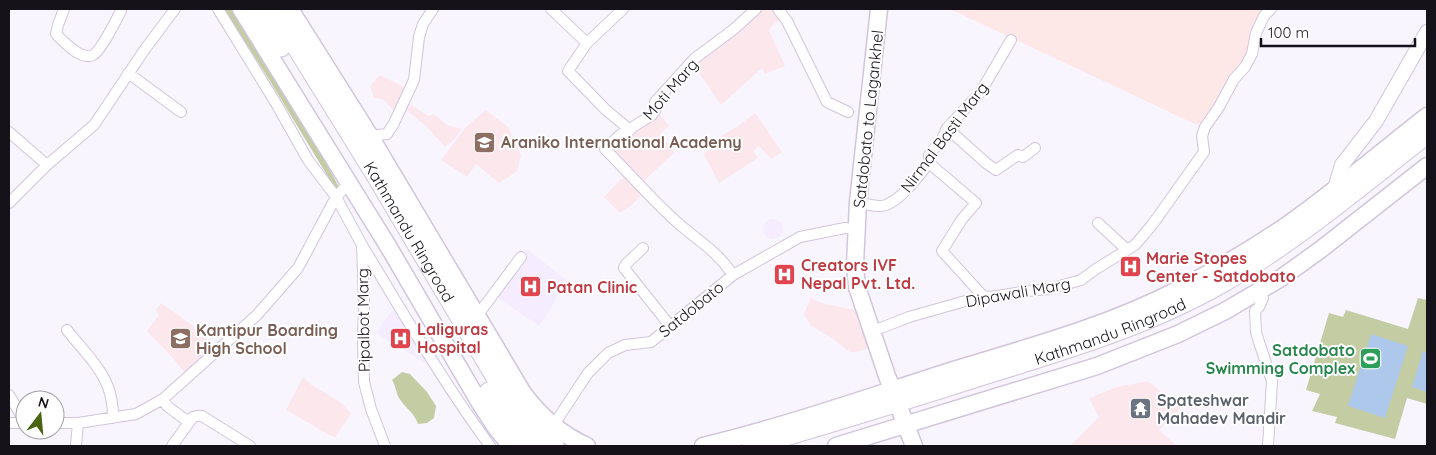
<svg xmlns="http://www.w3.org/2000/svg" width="1436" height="455" viewBox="0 0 1436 455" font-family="Quicksand,sans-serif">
<rect width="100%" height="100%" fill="#f9f5ff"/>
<path fill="#f5ecff" d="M763 229a10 10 0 1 1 20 0a10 10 0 1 1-20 0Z
M527 249 565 279 554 303 539 326 495 296Z
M393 309 415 333 425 347V363L376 333Z"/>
<path fill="#fde7e7" d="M950 9H1268L1255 48 1203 123 1195 124Z"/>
<path fill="#fce7ec" d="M759 9H775L783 19 775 23 769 30 785 66 765 74 762 68 721 105 695 67 697 60Z
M380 75 404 87 394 111 383 99 374 98 370 86Z
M410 104 428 116 434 114 447 125 461 129 455 139 445 147 427 127 407 110Z
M486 110 508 127 521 155 517 171 499 183 476 164 467 177 441 160 465 128Z
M657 112 669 126 660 134 675 152 642 183 609 148Z
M755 113 782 152 771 159 759 146 753 151 758 158 719 183 703 153 710 150 713 145V141L738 126Z
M626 174 643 193 632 205 620 213 604 197Z
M811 297 814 300 825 304 855 310 869 348 857 352H850L830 337 811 326 804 314Z
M161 303 192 325 213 347 186 374 171 356 147 331 159 315 156 310Z
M303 377 310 384 340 402 351 413 335 438 286 410Z
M1148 381 1181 408 1159 430 1177 446H1070L1099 417 1089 398 1117 387Z"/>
<path fill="#c4cca4" d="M224 9H238L284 85 340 189 336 190 270 81Z
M1418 298 1427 300V404L1407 398 1395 439 1335 423 1337 417 1312 411 1320 394 1306 390 1329 313 1343 317 1346 310 1408 329Z
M402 372 410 374 427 392 436 406 434 418 427 423 418 424C414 412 406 409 399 398 396 393 396 386 392 380Z"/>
<path fill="#aec8eb" d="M1371 334 1408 346 1385 418 1348 406Z
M1423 351 1427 353V392L1412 387Z"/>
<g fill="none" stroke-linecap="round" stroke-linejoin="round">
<defs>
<path id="street" d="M64 9 58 25 56 34C63 41 81 61 93 55 101 51 116 20 121 11
M218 9 277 105 308 160 336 197 362 245 364 303 363 341 364 382 371 409 385 446
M551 9 587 43 568 71 606 110 630 130
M778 9 787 21 827 102 848 112
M587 43 623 9
M128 73 181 112
M947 128 986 163 996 170 1018 155 1023 157 1035 148
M9 132 47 165
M370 136 387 134 394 123 414 80 419 37 423 24 433 9
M929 163 976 203 962 219 942 251 983 296
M858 202C867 204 878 208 886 205 902 199 919 175 929 163V155L942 139 947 128 980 93 1011 40
M9 203 47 165 94 125 145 49 175 9
M1098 223 1126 249
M362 245C403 313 443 382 490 446
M643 248 626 264 624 268 671 327
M733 275C717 251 700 242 679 224 653 201 630 174 605 149L620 135 652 115 656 109 655 102 694 59 734 29 756 9
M1260 291 1263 298 1259 307 1255 311 1256 332 1259 342 1272 381 1268 446
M477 316 521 257
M67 330C81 348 100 366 108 387 112 397 113 408 113 418
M873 331 909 317 983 296 991 297 1027 291 1049 289 1081 280 1096 269 1135 245 1152 225 1204 152 1202 136 1205 127 1219 107 1234 79 1245 67 1252 54 1256 33 1264 16 1271 9
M9 395 25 422
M163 399 167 406 187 421C191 418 197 415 202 416L250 446
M9 423H25
M55 423H78
M553 426 588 373 608 353 625 345 651 342 733 275 800 237 845 228 857 229
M76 446 78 423 136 414 163 399 257 315 298 268 336 197 349 183
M172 446 193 417"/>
<path id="secondary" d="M1335 189 1342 165 1376 121 1427 32"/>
<path id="primary" d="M241 9 388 246 481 405 496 428 511 446
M290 9 370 136 523 393C540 416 560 434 587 446
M879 9 858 202 855 265 857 287 887 376 914 446
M703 446C786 426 866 398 947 372 1025 348 1106 327 1179 289 1216 270 1252 249 1287 225 1335 191 1381 152 1427 116
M836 446 1097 366 1178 334 1225 311 1281 278 1320 250 1427 166"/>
<g id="highway">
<path d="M257 9 281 47"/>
<path id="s1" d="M273 9 377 177 505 393C519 413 534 432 554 446"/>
<path d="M489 392 506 419 531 446"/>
<path id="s2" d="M752 446C830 423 909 399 987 374 1068 349 1148 325 1222 283 1295 242 1361 185 1427 134"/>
</g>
</defs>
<use href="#street" stroke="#d1c5dd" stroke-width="12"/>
<use href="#secondary" stroke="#d1c5dd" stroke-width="16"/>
<use href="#primary" stroke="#d1c5dd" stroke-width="19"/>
<use href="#highway" stroke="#d1c5dd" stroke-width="21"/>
<use href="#street" stroke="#fff" stroke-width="10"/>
<use href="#secondary" stroke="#fff" stroke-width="14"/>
<use href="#primary" stroke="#fff" stroke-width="16"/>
<use href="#highway" stroke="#fff" stroke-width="19"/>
</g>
<defs>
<symbol id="school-square" viewBox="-11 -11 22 22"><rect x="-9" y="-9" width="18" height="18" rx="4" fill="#8d6e63" stroke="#fff"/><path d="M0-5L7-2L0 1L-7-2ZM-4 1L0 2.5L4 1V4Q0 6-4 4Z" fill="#fff"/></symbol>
<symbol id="hospital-square" viewBox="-11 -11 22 22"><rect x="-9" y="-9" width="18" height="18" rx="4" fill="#e0444e" stroke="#fff"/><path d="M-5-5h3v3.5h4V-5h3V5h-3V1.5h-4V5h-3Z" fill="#fff"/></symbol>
<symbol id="stadium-square" viewBox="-11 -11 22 22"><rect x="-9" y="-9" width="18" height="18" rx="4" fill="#2e9e5b" stroke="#fff"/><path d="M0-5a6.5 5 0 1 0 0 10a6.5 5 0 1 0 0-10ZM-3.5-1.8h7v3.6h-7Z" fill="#fff"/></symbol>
<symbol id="temple-square" viewBox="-11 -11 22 22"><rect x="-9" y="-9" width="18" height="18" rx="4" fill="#6b7280" stroke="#fff"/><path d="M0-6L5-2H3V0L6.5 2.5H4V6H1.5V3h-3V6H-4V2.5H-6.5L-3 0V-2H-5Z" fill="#fff"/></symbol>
</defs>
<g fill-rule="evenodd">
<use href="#school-square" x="472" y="130" width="25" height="25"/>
<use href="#hospital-square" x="1118" y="254" width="25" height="25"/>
<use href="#hospital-square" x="772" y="262" width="25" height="25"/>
<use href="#hospital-square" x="518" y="274" width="25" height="25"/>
<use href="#hospital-square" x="388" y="326" width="25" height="25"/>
<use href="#school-square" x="168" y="326" width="25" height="25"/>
<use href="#stadium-square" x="1358" y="346" width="25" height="25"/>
<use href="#temple-square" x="1128" y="396" width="25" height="25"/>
</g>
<g text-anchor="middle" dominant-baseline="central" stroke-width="4" stroke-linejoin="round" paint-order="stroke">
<g font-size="16" fill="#16121a" stroke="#fff">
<text transform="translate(670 89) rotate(-49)">Moti Marg</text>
<text transform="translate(868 119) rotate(-84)">Satdobato to Lagankhel</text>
<text transform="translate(944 137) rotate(-53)">Nirmal Basti Marg</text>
<text stroke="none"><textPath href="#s1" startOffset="261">Kathmandu Ringroad</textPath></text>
<text transform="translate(1018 292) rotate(-10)">Dipawali Marg</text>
<text transform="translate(691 309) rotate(-39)">Satdobato</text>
<text transform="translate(363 320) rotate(-91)">Pipalbot Marg</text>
<text stroke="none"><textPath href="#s2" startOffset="376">Kathmandu Ringroad</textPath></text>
</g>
<g font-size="16" font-weight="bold" fill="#785e54" stroke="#fff" text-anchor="start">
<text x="501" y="142">Araniko International Academy</text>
<text x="196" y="330">Kantipur Boarding<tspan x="196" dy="18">High School</tspan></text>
</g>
<g font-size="16" font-weight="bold" fill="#be3a42" stroke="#fff" text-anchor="start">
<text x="1146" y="258">Marie Stopes<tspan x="1146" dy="18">Center - Satdobato</tspan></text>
<text x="801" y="265">Creators IVF<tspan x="801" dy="18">Nepal Pvt. Ltd.</tspan></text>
<text x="547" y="287">Patan Clinic</text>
<text x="417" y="329">Laliguras<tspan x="417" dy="18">Hospital</tspan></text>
</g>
<g font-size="16" font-weight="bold" fill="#27864d" stroke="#fff" text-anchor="end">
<text x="1355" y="350">Satdobato<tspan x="1355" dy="18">Swimming Complex</tspan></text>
</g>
<g font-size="16" font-weight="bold" fill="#5b616d" stroke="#fff" text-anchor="start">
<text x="1157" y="400">Spateshwar<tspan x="1157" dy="18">Mahadev Mandir</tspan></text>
</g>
</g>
<rect width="1436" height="455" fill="none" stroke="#16121a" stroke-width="20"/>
<g transform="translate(40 415) rotate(16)"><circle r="24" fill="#ffffff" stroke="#a2a0a3"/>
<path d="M0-4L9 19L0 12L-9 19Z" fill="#4a6414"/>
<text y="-8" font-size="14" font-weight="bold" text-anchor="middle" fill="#16121a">N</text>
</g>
<path d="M1261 38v8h154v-8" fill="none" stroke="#16121a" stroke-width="2.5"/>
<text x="1268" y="38" font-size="15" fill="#16121a" stroke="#ffffff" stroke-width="4" paint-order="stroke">100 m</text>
</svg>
